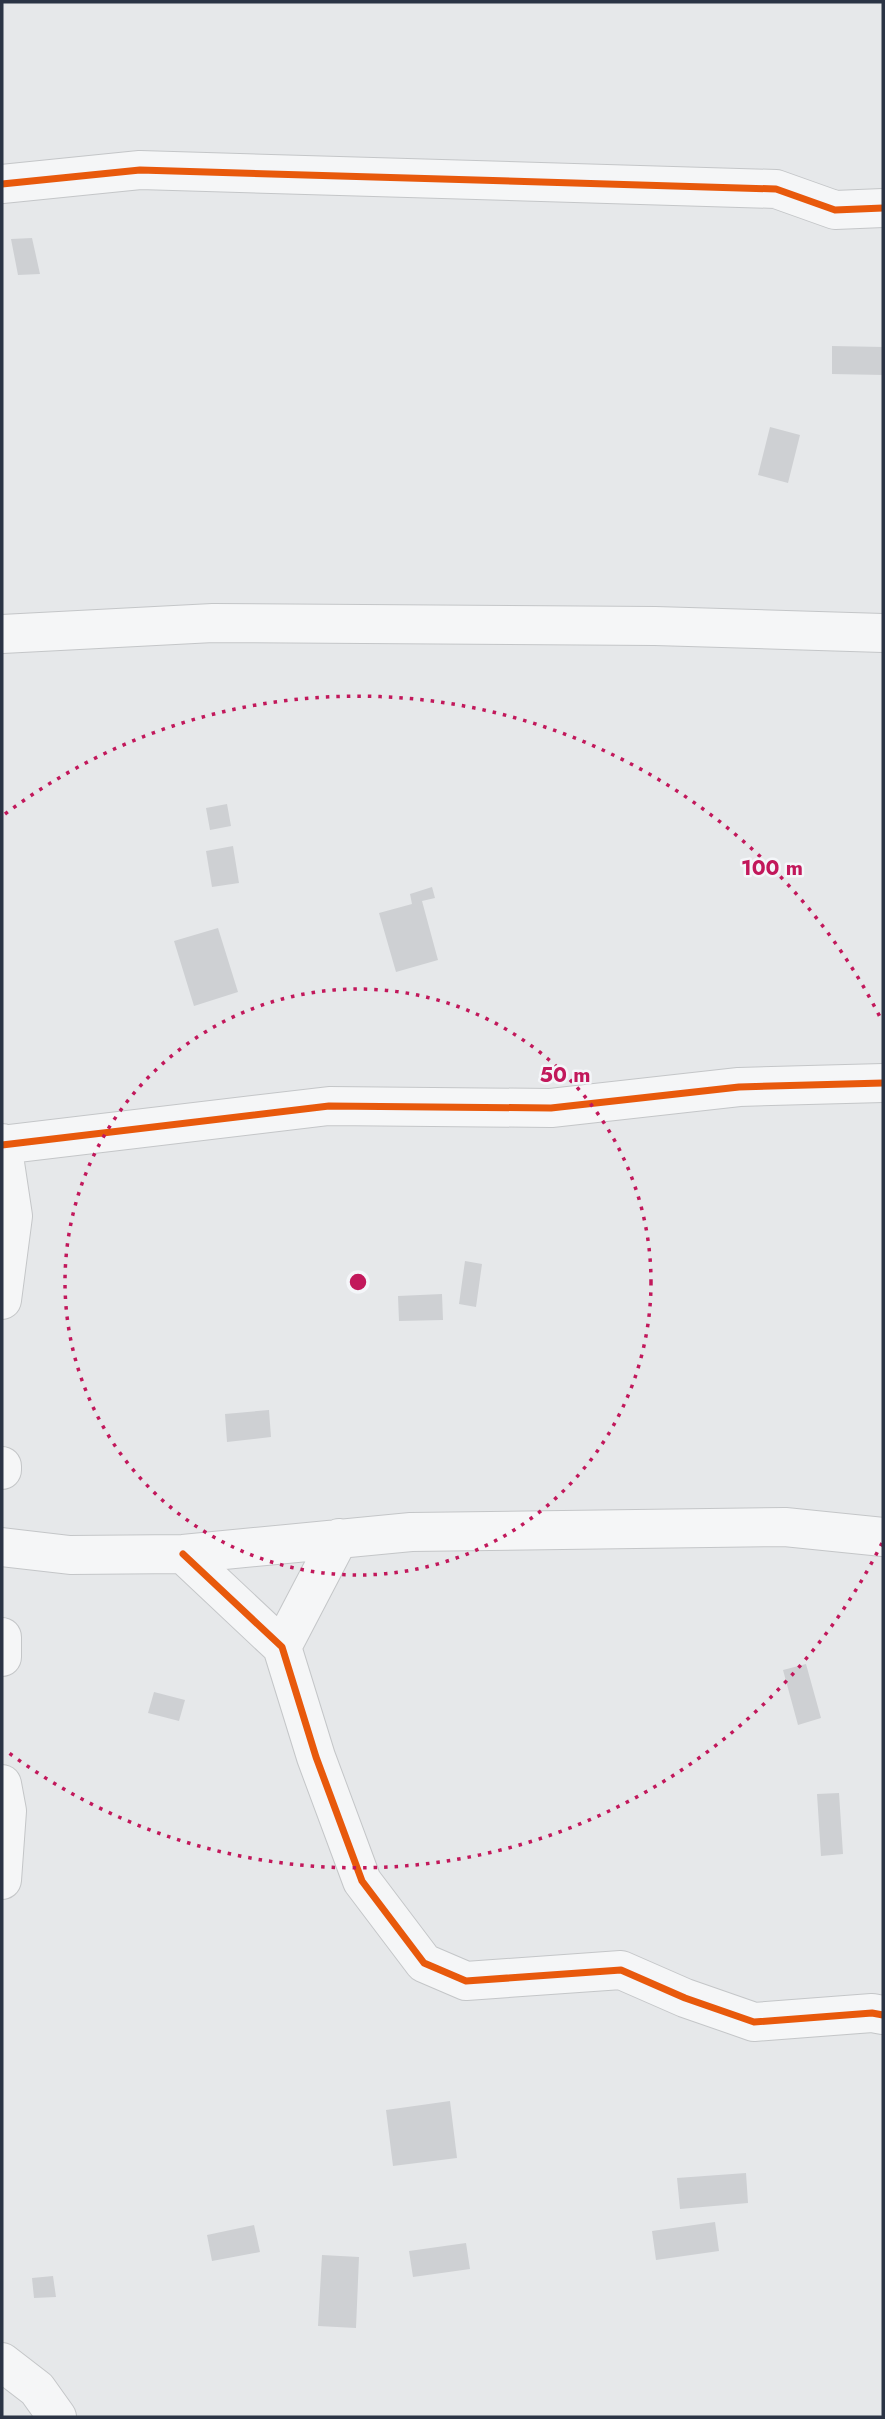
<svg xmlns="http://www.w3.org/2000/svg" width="885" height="2419" viewBox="0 0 885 2419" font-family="Jost,sans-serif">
<rect width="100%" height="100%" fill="#e6e8ea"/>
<path fill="#ced0d3" d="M32 238 40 274 18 275 11 239Z
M832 346 883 347V375L832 374Z
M770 427 800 435 788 483 758 475Z
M227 804 231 826 210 830 206 808Z
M233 846 239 883 212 887 206 851Z
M432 887 435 898 422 901 438 960 396 972 379 913 412 904 410 894Z
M218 928 238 992 194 1006 174 941Z
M465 1261 482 1264 476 1307 459 1304Z
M442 1294 443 1320 399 1321 398 1296Z
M269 1410 271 1437 227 1442 225 1414Z
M806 1664 821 1718 798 1725 783 1670Z
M154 1692 185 1700 179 1721 148 1713Z
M839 1793 843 1854 821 1856 817 1794Z
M450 2101 457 2158 393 2166 386 2110Z
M746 2173 748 2203 680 2209 677 2178Z
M715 2222 719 2251 656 2260 652 2231Z
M254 2225 260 2252 212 2261 207 2235Z
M466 2243 470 2269 413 2277 409 2251Z
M322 2255 359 2257 356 2328 318 2326Z
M53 2276 56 2297 34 2298 32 2278Z"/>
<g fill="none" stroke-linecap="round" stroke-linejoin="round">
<defs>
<path id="minor" d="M2 184 140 170 776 189 835 210 883 208
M2 634 213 623 655 626 883 633
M2 1143 13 1216 2 1300
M2 1145 329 1106 551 1108 739 1087 883 1083
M2 1466V1470
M2 1547 70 1555 183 1554 411 1532 785 1527 883 1537
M183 1554 282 1647 316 1757 362 1881 424 1963 466 1981 621 1970 685 1998 754 2022 872 2013 883 2015
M2 1637V1657
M282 1647 339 1538
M2 1784 7 1811 2 1880
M2 2362 37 2389 57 2417"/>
</defs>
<use href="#minor" stroke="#c4c6c8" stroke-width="40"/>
<use href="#minor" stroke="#f5f6f7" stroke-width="38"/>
<defs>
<path id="cycleway" d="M2 184 140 170 776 189 835 210 883 208
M2 1145 329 1106 551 1108 739 1087 883 1083
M183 1554 282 1647 316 1757 362 1881 424 1963 466 1981 621 1970 685 1998 754 2022 872 2013 883 2015"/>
</defs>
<use href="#cycleway" stroke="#f4f6f9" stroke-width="11"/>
<use href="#cycleway" stroke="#e8590c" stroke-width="7"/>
</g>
<g fill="none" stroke="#c2185b" stroke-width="3.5" stroke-dasharray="3.5 7">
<circle cx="358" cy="1282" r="293"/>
<path d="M882 1543A586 586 0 0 1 5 1750M5 814A586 586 0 0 1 882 1021"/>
</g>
<circle cx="358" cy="1282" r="10" fill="#c2185b" stroke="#f4f6f9" stroke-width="3.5"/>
<g font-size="21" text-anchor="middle" font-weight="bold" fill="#c2185b" stroke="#f4f6f9" stroke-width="5" stroke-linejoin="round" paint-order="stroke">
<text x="772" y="875">100 m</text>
<text x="565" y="1082">50 m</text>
</g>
<rect width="885" height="2419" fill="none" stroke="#2b3445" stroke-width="7"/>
</svg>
